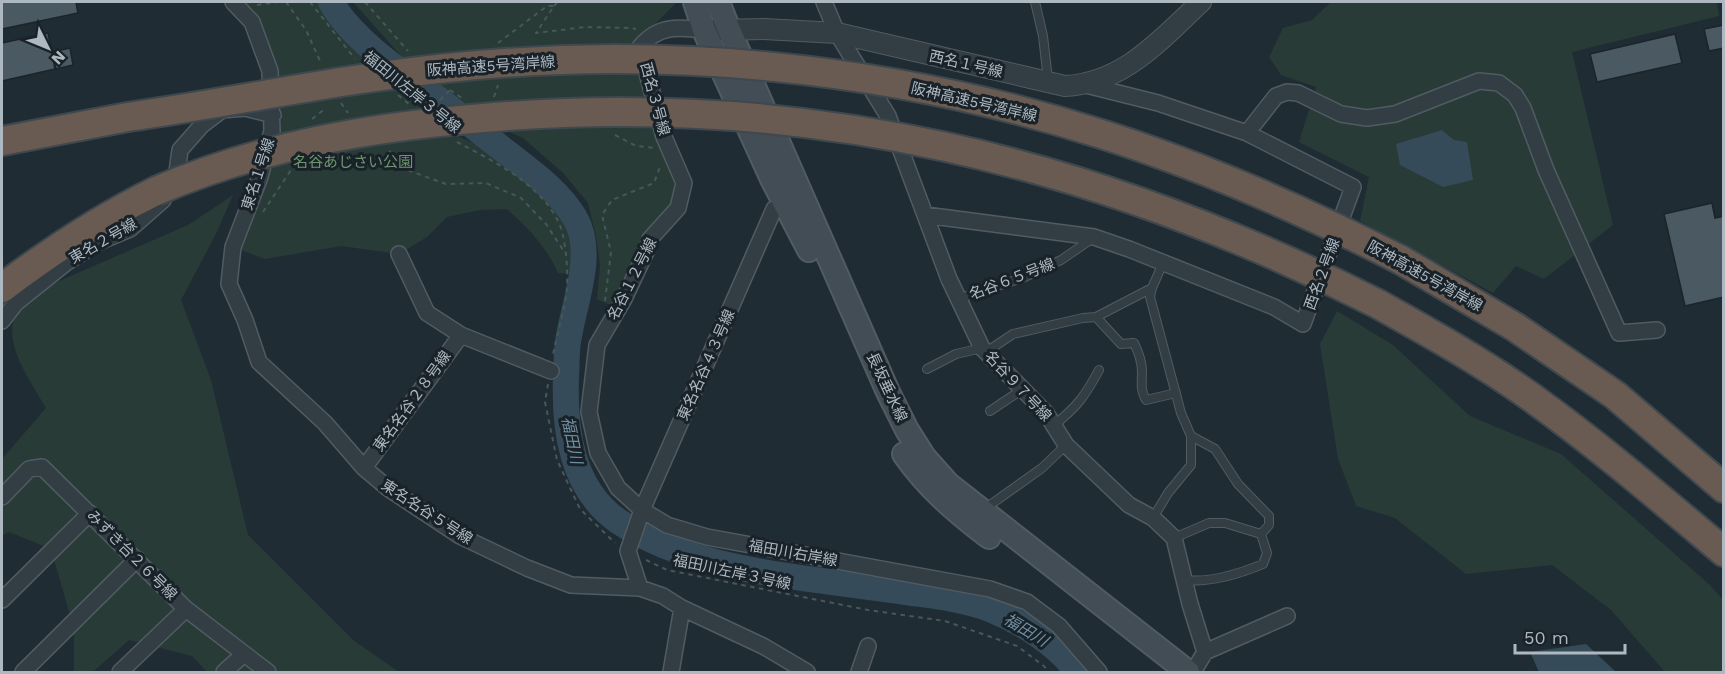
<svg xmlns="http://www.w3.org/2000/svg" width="1725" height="674" viewBox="0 0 1725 674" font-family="'Work Sans','Noto Sans JP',sans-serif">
<rect width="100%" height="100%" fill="#202c33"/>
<path fill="#283b37" d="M233 2H322L344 34 361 53 429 116 460 137 484 148 524 176 552 199 566 221 575 274 558 273C546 246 528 228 507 209L480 210 447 217 427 237 399 254 341 246 265 259 233 247 260 177 270 71Z
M353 2H677L632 47 657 140 677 190 674 203 614 307 597 299 600 265 596 236 588 203 563 173 523 138 481 120 440 91 403 58Z
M1331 2H1717L1719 16 1572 52 1613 225 1544 279 1516 266 1493 293 1360 221 1369 177 1299 142 1316 87 1281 75 1269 57 1283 28 1312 20Z
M233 195 216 234 181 300 211 380 248 535 353 640 399 672H207L192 656 129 640 95 670 88 672H74V629L51 549 9 532 2 535V459L46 408C33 385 7 350 13 323 15 312 34 296 43 288L188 225Z
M1337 311 1393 345 1470 416 1561 454 1710 585 1723 600V672H1665L1611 610 1552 565 1466 574 1395 518 1356 506 1338 459 1320 344Z"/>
<path fill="#354b59" d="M1442 130 1454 140 1467 142 1473 180 1443 187 1400 165 1396 144Z
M1586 644 1616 672H1539L1530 652Z"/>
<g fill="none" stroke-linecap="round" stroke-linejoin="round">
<path stroke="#354b59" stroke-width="26" d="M331 2C352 40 405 75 441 101 465 120 489 139 514 158 535 174 561 194 575 218 595 252 575 300 569 336 566 349 567 363 566 376 564 429 571 488 618 521 663 552 722 566 775 574 818 581 862 586 906 592 934 596 964 599 990 609 1020 621 1060 646 1077 672"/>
</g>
<path fill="#4b5962" stroke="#1b242a" stroke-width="1.5" d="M2 2H76L78 13 2 29Z
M1724 25V48L1709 51 1704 29Z
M48 33 55 69 2 81V43Z
M1675 34 1682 63 1597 82 1590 54Z
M70 48 73 65 56 69 52 52Z
M1712 203 1715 218 1724 216V297L1685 306 1664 214Z"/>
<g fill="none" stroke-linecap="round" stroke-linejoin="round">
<defs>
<path id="service" d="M1035 2 1043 36 1048 80
M958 299 1025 277 1061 260 1093 238
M1096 317 1121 344 1134 343C1139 353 1142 361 1142 372 1142 383 1140 390 1146 400L1176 393
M986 352 1013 334 1083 318 1096 317 1152 288
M927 369 956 354 982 348
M990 411 1023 389
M1054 425C1077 407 1085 396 1099 370
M1191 436 1215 449 1238 484 1269 516V525L1261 534
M986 510 990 505 1042 468 1066 445
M1153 518 1168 493 1191 465V436L1181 413 1150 297 1152 288 1163 263
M1174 538 1209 523H1225L1261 534
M1184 580C1211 583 1239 574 1263 564L1267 553 1261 534"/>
<path id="minor" d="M233 2 252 22 270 71 272 131 260 177 233 247 229 284 245 320 259 362 325 423 364 468 389 489 460 536 527 568 571 585 640 588 663 596 682 608 763 646 807 672
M824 2 837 33 888 116 949 279 982 348 1046 413 1066 445 1129 505 1153 518 1174 538 1190 604 1205 652 1193 672
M704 30C678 27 658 25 640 47L664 137 684 183 678 208 650 239 646 252 624 299 597 345 589 412 598 453 618 488 642 510 667 525 707 537 990 589 1027 602 1059 626 1099 672
M1247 133 1276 96 1287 92 1298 93 1341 114 1367 118 1395 114 1479 81 1499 83 1515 95 1523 108 1546 170 1619 333 1657 330
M925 215 1094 237 1129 249 1274 307 1303 324 1353 187 1247 133 1158 103 1086 85
M399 254 427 313 461 335 551 371
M2 321 16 303 66 263 99 242 130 229 163 200 177 172 180 150 202 125 222 110 245 108 273 115
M364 468 461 335
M2 497 29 469 42 467 186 609 268 672
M640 588 628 551 642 510 774 209 791 201
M2 600 90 513
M1205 652 1287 616
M23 672 137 559
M120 672 186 609
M224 672 244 654
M671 672 682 608
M859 672 868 646"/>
<path id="tertiary" d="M716 30 764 29 837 33 1065 86C1124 83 1160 40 1201 2"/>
<path id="secondary" d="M695 2 704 30 772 179 809 250
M718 2 729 30 888 392 907 430 924 457 948 484 1188 672
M904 454C928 488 956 512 989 537"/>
<path id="motorway" d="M2 141 128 117
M1401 260 1515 327 1615 395 1724 488
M2 288C51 251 101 218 156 191
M1378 304C1430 333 1482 362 1531 397 1598 445 1661 499 1724 552"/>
</defs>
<use href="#service" stroke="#515b62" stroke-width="10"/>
<use href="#minor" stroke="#515b62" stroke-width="18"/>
<use href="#tertiary" stroke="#515b62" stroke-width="22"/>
<use href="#secondary" stroke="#515b62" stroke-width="26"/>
<use href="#motorway" stroke="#3e484e" stroke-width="32"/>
<path stroke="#465857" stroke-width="2" stroke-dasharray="4.5 4.5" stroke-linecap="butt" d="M286 2 306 30 321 63
M310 2 355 59
M365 2 408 51
M257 5 278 2
M554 6 558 2
M498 43 547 6H554L536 33 585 27 632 28 636 29
M450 90 462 98
M398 95 410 105
M494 97 498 85
M341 103 348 113
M312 119 326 108
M615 135 636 146 654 148
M457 142C493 161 537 182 557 219 566 235 568 269 567 287 565 310 557 333 553 355
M389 151 410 171 446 184 486 183 521 198 546 224 565 253
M263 212 291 170
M605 301 611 252 602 215 612 200 654 183 661 164
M548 384 545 402 557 460 580 509 615 543
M646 560 667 570 868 610 945 621 1017 646 1044 666 1048 672"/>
<use href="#service" stroke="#333d44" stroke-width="8"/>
<use href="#minor" stroke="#333d44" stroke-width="15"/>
<use href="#tertiary" stroke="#333d44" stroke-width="20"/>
<use href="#secondary" stroke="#424d56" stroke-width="22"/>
<use href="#motorway" stroke="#695b51" stroke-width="28"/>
<defs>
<path id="motorway-bridge" d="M128 117C234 102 340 79 447 68 663 45 890 67 1098 133 1203 166 1303 210 1401 260
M156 191C261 146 370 127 483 118 804 90 1093 160 1378 304"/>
</defs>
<use href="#motorway-bridge" stroke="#3e484e" stroke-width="32" stroke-linecap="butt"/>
<path stroke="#465857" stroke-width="2" stroke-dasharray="4.5 4.5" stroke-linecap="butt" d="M440 100 451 89"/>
<use href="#motorway-bridge" stroke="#695b51" stroke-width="28"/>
</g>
<g text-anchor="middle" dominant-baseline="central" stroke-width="6" stroke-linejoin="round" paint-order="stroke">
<g font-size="15" fill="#adb8c1" stroke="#192228">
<text transform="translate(966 64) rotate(13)">西名１号線</text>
<text transform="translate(491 66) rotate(-4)">阪神高速5号湾岸線</text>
<text transform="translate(412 92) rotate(39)">福田川左岸３号線</text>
<text transform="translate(655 99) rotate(75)">西名３号線</text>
<text transform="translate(974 102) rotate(13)">阪神高速5号湾岸線</text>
<text transform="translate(258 174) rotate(-72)">東名１号線</text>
<text transform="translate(103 241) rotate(-30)">東名２号線</text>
<text transform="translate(1322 274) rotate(-70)">西名２号線</text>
<text transform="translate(1425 276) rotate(29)">阪神高速5号湾岸線</text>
<text transform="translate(632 279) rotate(-63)">名谷１２号線</text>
<text transform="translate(1012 279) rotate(-21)">名谷６５号線</text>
<text transform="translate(706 365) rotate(-66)">東名名谷４３号線</text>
<text transform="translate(1018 386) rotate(47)">名谷９７号線</text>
<text transform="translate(887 387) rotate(65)">長坂垂水線</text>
<text transform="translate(412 401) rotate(-54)">東名名谷２８号線</text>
<text transform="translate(427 512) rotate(33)">東名名谷５号線</text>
<text transform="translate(793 553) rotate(10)">福田川右岸線</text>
<text transform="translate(132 555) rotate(45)">みずき台２６号線</text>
<text transform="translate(732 572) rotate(12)">福田川左岸３号線</text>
</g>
<g font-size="15" fill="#6f9570" stroke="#192228">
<text x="353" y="162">名谷あじさい公園</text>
</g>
<g font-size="16" font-style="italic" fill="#708fa3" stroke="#192228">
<text transform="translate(572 440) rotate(78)">福田川</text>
<text transform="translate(1026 630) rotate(31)">福田川</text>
</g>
</g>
<rect width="1725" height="674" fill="none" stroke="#adb8c1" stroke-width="6"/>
<g transform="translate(48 48) rotate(133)" stroke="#192228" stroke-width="4.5" paint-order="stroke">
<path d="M0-4.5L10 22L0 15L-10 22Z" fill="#adb8c1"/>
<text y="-9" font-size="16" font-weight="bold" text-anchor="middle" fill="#adb8c1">N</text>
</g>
<path d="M1515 644v9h110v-9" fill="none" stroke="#adb8c1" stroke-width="3"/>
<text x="1524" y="644" font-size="18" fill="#adb8c1" stroke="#192228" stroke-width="4.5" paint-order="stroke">50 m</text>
</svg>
